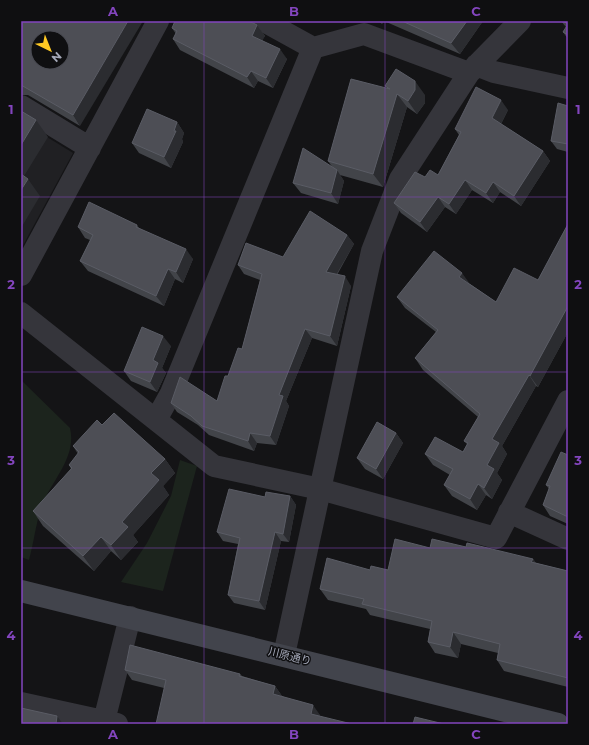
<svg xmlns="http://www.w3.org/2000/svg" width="589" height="745" font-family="Montserrat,'Noto Sans JP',sans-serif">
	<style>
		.built { fill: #202023 }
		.green { fill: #1c241d }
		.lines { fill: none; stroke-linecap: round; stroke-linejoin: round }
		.street { stroke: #35353b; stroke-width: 22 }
		.secondary { stroke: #42444c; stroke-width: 22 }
		.wall { fill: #424449 }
		.shaded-wall { fill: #2b2c30 }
		.building { fill: #4d4e55; stroke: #5a5c65; fill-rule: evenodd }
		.grid { fill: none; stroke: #8345be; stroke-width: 1; stroke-opacity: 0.55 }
		.labels { text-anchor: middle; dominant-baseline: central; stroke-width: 3; stroke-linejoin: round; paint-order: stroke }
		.street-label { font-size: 11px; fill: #a4a8b8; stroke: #0f0f11 }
		.neatline { fill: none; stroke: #8345be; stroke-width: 1.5 }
		.grid-label { font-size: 13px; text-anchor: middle; font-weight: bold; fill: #8345be }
	</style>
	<rect width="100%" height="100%" fill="#141416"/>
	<!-- built -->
	<path class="built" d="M21,121l52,32 -52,96z"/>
	<!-- green -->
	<path class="green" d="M21,380l49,48c7,29 -18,52 -28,77 -6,17 -8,37 -13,55l-8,-3z
		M180,460l17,6 -34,125 -42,-9 26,-39 24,-47z"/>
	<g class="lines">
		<!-- street -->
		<path class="street" d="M264,21l49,27 51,-14 105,39
			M476,65l18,7 74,16
			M21,106l69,42
			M21,275l137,-254
			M21,313l193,153 106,23 176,49 72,-137
			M156,420l15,-27 142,-345
			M509,512l59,27
			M284,655l88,-404 28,-72 69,-106 51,-52
			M21,703l96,21
			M104,721l26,-104"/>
		<!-- secondary -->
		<path class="secondary" d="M21,591l537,133"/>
	</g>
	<!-- wall -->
	<path class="wall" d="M21,21l59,105 -52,-31h-7z
		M379,21h104l-23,33 -76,-33 -2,3z
		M561,21h7v18l-5,-7 3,-5z
		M257,25l8,11 -3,4 25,19 -14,29 -15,-7 -4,7 -74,-38 -7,-11 3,-5 -4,-6z
		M385,86l40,9v8l-8,11 -10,-7 -24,80 -43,-12 4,6 -6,23 -37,-11 -8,-10 40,-15 -5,-7 59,-73z
		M568,106v46l-11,-3 -6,-8z
		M508,110l-7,14 42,27 7,10 -29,45 -21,-14 -7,11 -21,-13 -16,24 -11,-7 -18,25 -26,-19 -7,-10 31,-26 13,-2 21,-40 -4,-6z
		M177,122l7,11 -2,6 1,3 -12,26 -32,-15 -7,-10z
		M568,224v108l-30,55 -2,-1 -34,60 5,8 -10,19 5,7 -10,19 -6,-4 -9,15 -25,-14 -8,-11 6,-10 -17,-10 -8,-11 38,-2 4,-8 -3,-3 14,-24 -55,-47 -8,-12 21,-26 -31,-24 -8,-11 73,-13 26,18 42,-22z
		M137,225l2,3 54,31 -10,24 -8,-4 -11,27 -76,-35 -8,-10 10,-21 -5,-2 -7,-11z
		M347,235l7,9 -17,31 14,11 -14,60 -25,-8 -26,63 3,5 -13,39 -19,-2 -3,8 -45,-16 -11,-10 -21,-13 -6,-9 46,-2 25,-52 18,-69 -16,-6 -6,-9 45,-8z
		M171,346l-9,22 4,5 -9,19 -26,-11 -7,-10z
		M102,425l63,34 10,14 -12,13 6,9 -36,40 5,7 -17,18 -10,-9 -17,20 -51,-45 -10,-15 38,-42 -2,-4 9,-11 -5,-8z
		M396,433l7,10 -20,36 -18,-10 -8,-11z
		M568,455v69l-18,-8 -7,-11 6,-16 -3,-4z
		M290,496l6,9 -7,37 -8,-1 -16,69 -31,-7 -6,-8 10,-51 -15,-3 -6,-9 48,-35z
		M466,547l67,12 3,4 32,8v116l-64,-16 -7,-11 1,-7 -37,-9 -3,14 -23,-5 -7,-11 2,-13 -60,-14 -4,-6 -38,-9 -8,-11 50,-19h18l42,-22z
		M125,670l115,4 2,2 33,10 7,10 38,19v1l-156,-28 -32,-8z"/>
	<!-- shaded-wall -->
	<path class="shaded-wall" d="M128,21h15l-63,105 -7,-11z
		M380,21h4l-2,3z
		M467,21h16l-23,33 -9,-11z
		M257,25l8,11 -6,10 -7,-10z
		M280,49l7,10 -14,29 -7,-10z
		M251,71l7,10 -4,7 -7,-11z
		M415,81l10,14v8l-8,11 -9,-13z
		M397,94l10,13 -24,80 -10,-13z
		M501,100l7,10 -9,18 -7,-10z
		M36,120l12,17 -27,44v-36z
		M177,122l7,11 -2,6 1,3 -12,26 -7,-11z
		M543,151l7,10 -29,45 -7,-10z
		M337,170l7,11 -6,23 -7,-11z
		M28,179l12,17 -19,32v-38z
		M465,180l7,10 -16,24 -7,-10z
		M493,182l7,10 -7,11 -7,-10z
		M438,197l7,10 -18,25 -7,-10z
		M347,235l7,9 -22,38 -6,-10z
		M186,249l7,10 -10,24 -7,-11z
		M168,269l7,10 -11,27 -8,-10z
		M462,273l8,11 -11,-7z
		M345,276l6,10 -14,60 -7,-10z
		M568,306v26l-30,55 -8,-11z
		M305,329l7,9 -26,63 3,5 -13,39 -6,-9 9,-41z
		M163,336l8,10 -9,22 4,5 -9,19 -7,-10 3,-22z
		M529,375l7,11 -34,60 5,8 -10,19 5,7 -10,19 -8,-11 3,-23 5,-26z
		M250,433l7,10 -3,8 -6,-10z
		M396,433l7,10 -20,36 -7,-10z
		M165,459l10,14 -12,13 6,9 -36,40 5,7 -17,18 -10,-15 11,-23 29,-49z
		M478,484l8,11 -9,15 -7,-11z
		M290,496l6,9 -7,37 -6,-8z
		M275,532l6,9 -16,69 -6,-9z
		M101,537l10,14 -17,20 -11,-15z
		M533,559l8,11 -10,-8z
		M453,632l8,12 -3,14 -8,-11z
		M275,686l7,10 -2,8 -7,-10z
		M313,705l7,10 -2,9 -7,-10z
		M57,716l6,8h-7z"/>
	<!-- building -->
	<path class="building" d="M21,21h107l-55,94 -52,-30zM38,38h24v24h-24z
		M175,21h74l8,4 -5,11 28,13 -14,29 -15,-7 -4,6 -74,-38 4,-8 -5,-3z
		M402,21h65l-16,22z
		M563,21h5v14l-5,-3 5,-8z
		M396,69l19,12v9l-7,11 -11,-7 -24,80 -45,-13 23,-82 39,10 -5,-3z
		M476,87l25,13 -9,18 51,33 -29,45 -21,-14 -7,11 -21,-13 -16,24 -11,-7 -18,25 -26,-19 21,-31 10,5 5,-7 8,5 23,-43 -6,-3z
		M558,103l10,3v38l-17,-3z
		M147,109l30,13 -3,9h2l-12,26 -32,-14z
		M21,111l15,9 -15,25z
		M303,148l34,22 -6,23 -38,-10z
		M21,174l7,5 -7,11z
		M89,202l48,23 -1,2 50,22 -10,23 -8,-3 -12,27 -76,-35 13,-26 -15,-8z
		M310,211l37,24 -21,37 19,4 -15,60 -25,-7 -26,66 4,1 -13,40 -20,-3 -2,8 -46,-15 -11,-10 -20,-13 9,-26 37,24 8,-25h3l10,-28 4,1 20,-75 -24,-9 8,-22 37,14z
		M568,224v82l-38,70 -1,-1 -37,64 7,4 -12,22 7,4 -10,19 -6,-4 -8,15 -26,-14 9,-16 -28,-15 10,-17 28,15 5,-9 -4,-2 16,-27 -65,-56 23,-28 -41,-33 37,-46 28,22 -3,4 37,25 18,-34 24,12z
		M142,327l21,9 -10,24 5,3 -8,19 -26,-11z
		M114,413l51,46 -14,14 8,7 -37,42 6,5 -17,18 -10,-8 -18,19 -50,-45 39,-43 -3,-3 10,-13 -6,-6 24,-26 5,5z
		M377,422l19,11 -20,36 -19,-11z
		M561,452l7,3v62l-25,-12 7,-19 -4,-1z
		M229,489l36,8 1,-5 24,4 -7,38 -8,-2 -16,69 -31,-6 12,-57 -23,-6z
		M395,539l35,9 2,-9 34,8 1,-4 66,16 -2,3 37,9v107l-71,-18 3,-16 -47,-12 -3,15 -22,-5 4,-21 -70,-17 2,-5 -44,-10 7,-31 43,12 1,-4 17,4z
		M130,645l110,29 -1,2 36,10 -2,8 40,11 -2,9 41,10h-196l10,-44 -41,-10z
		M21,708l36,8 -1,8h-35z
		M415,717l29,7h-31z"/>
	<!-- grid -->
	<path class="grid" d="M204,21v703M385,21v703M21,197h547M21,372h547M21,548h547"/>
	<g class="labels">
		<!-- street labels -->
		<g class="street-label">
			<text transform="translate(290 656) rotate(14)">川原通り</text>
		</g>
	</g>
	<!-- border -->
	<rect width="589" height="745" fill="none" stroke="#0f0f11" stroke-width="44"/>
	<!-- north arrow -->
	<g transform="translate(50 50) rotate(137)"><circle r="19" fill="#0f0f11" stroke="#4b4c54"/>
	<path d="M0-3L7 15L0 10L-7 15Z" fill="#ffc923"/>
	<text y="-6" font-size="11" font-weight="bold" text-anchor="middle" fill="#a4a8b8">N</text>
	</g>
	<rect x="22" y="22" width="545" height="701" class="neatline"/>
	<g class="grid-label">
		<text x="113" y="16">A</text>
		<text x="294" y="16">B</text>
		<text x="476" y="16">C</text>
		<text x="11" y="114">1</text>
		<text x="578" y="114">1</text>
		<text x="11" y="289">2</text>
		<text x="578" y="289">2</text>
		<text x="11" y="465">3</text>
		<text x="578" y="465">3</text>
		<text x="11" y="640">4</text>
		<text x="578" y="640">4</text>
		<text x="113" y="739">A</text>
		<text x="294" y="739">B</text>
		<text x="476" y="739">C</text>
	</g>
</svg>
